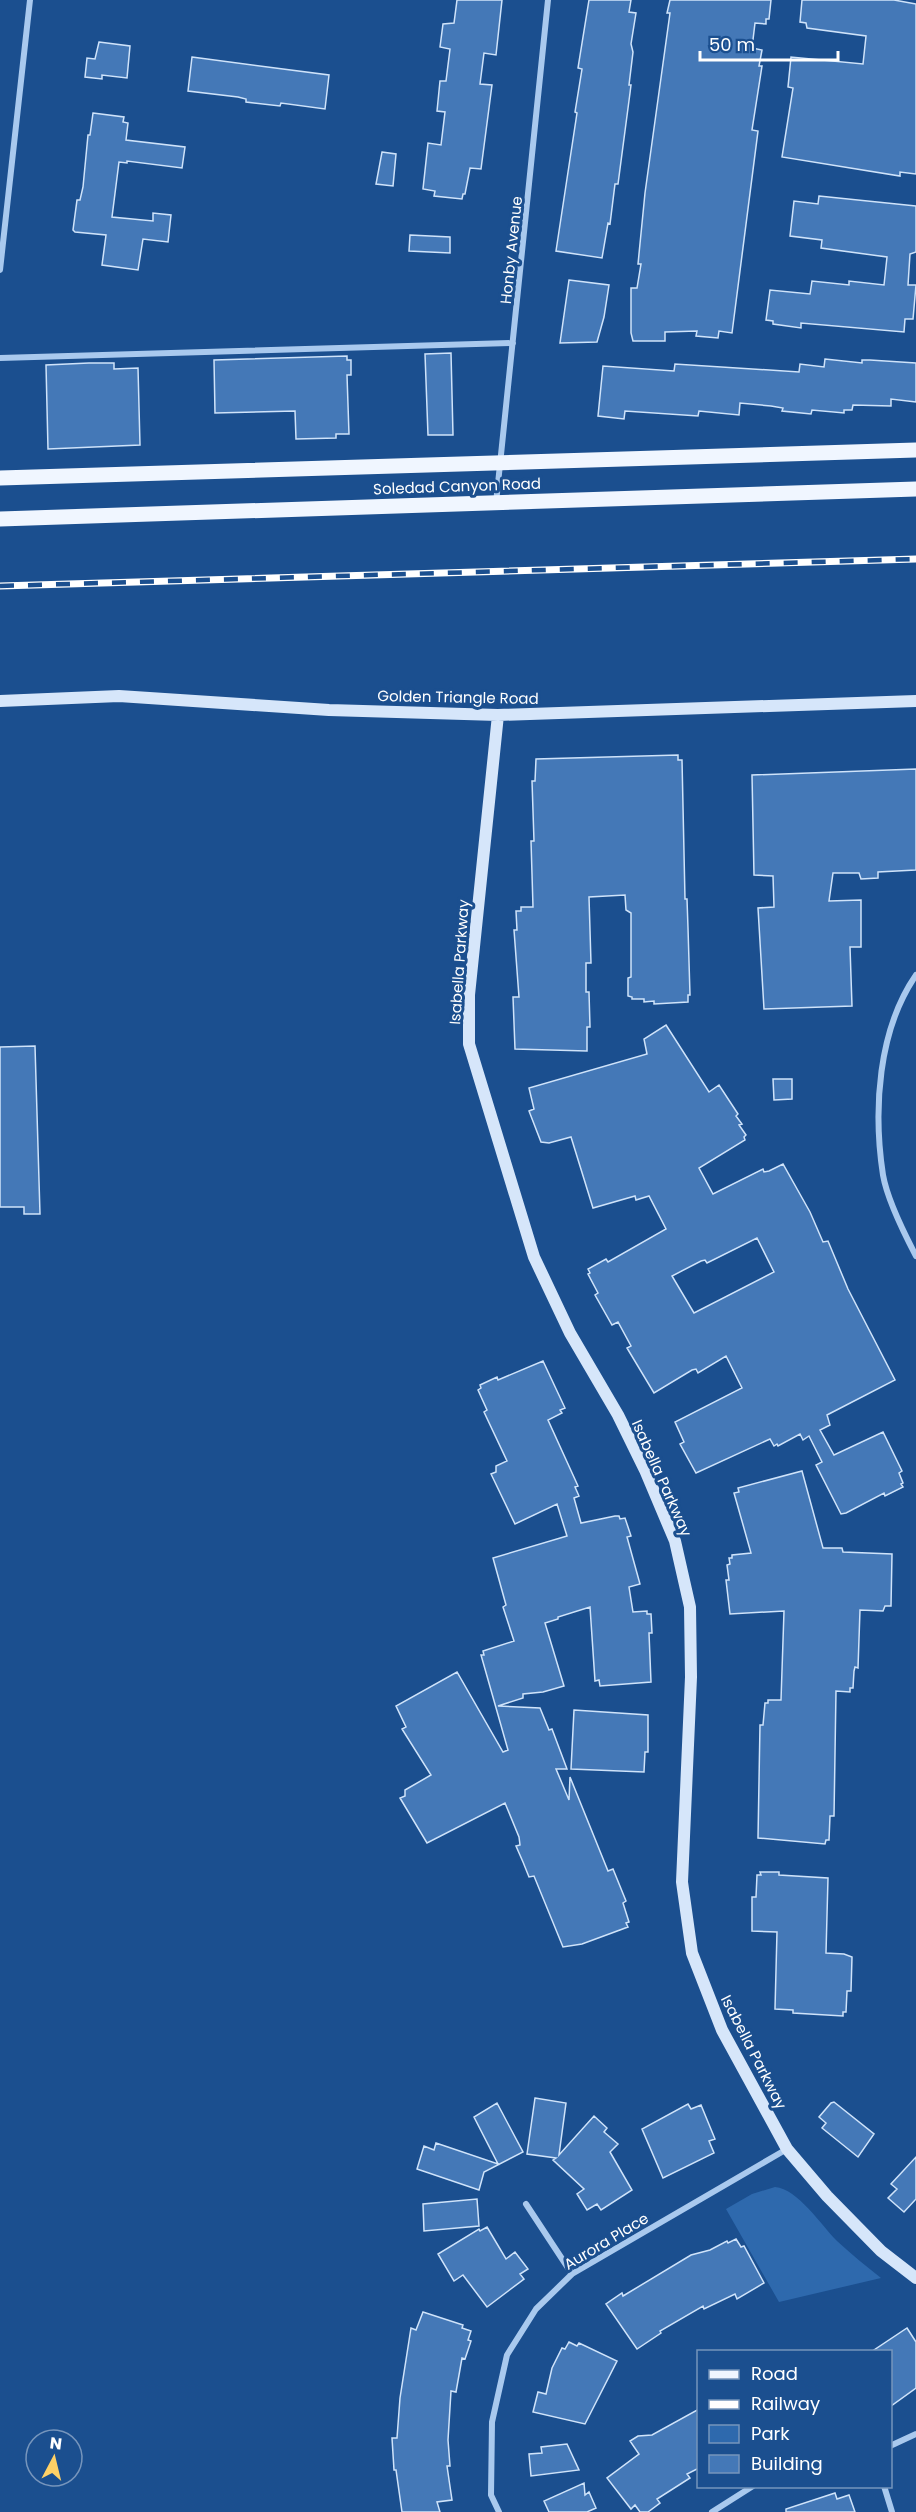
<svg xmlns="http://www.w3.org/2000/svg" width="916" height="2512" font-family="Poppins,sans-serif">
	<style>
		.green { fill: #2e69ad }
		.building { fill: #4478b7; stroke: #cfe3fa; stroke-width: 1.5; fill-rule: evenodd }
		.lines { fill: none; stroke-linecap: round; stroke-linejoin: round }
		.street { stroke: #a9c9ee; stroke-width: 6 }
		.secondary { stroke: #d6e6fa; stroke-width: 12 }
		.primary { stroke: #f0f6ff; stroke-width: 15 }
		.rail-casing { stroke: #fff; stroke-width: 7 }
		.rail { stroke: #1b4f8f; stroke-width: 4.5; stroke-dasharray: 14; stroke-linecap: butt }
		.labels { text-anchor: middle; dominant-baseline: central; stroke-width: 6; stroke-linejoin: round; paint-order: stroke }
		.street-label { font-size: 15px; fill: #fff; stroke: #1b4f8f }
	</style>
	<rect width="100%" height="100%" fill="#1b4f8f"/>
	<!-- green -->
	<path class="green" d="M775,2187c23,2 46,38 62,54 14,13 29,25 44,37l-102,24 -53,-93 26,-15z"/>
	<!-- building -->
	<path class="building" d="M457,0h45l-6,55 -12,-2 -4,31 12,1 -11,84 -11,-1 -5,26h-2l-1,5 -28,-3 1,-5 -12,-2 5,-46 13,2 4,-33 -8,-1 3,-30h6l4,-32 -10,-2 3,-23 11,-1z
		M589,0h42l-2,12 7,1 -5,31 2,8 -4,33h2l-1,8 -12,91h-3l-5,40 -2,-1 -6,35 -46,-7 21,-138 -2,-1 7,-43 -4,-1z
		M670,0h101l-2,19h-3v5l-11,-1 -3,25 10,2 -3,16h3l-10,64 6,1 -26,202 -13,-2 -1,7 -22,-2 1,-5 -32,1v9h-32l-2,-8v-45h6l4,-24h-3l7,-71 25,-180h-3z
		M802,0h92l22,4v170l-16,-2v4l-118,-19 11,-69 -5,-1 3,-30 72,7 3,-28 -59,-8 -1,-5 -6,-1z
		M99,42l31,4 -3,32 -25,-3v4l-17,-2 2,-19 8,1z
		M192,57l137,18 -4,34 -44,-6 -1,3 -34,-4v-3l-8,-2 -50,-6z
		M93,113l31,4 -1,5 5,1 -2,17 59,7 -3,21 -55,-7v2l-8,-1 -7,55 41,4v-8l18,2 -3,27 -25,-3 -5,31 -36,-5 4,-30 -31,-3 -2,-2 4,-30h3l3,-13 5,-52h2z
		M382,152l14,2 -3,32 -17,-2z
		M819,196l97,10v46l-6,2 -2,31h8l-3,34h-8l-1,13 -103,-9v5l-28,-4v-3l-7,-1 4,-30 40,4 2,-13 37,4v-4l35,4 3,-28 -66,-9 1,-8 -32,-4 4,-35 24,3z
		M410,235l40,2v16l-41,-2z
		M569,280l40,5 -5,32 -7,25 -37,1z
		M451,353l2,82h-25l-3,-81z
		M347,356v4h4v15h-4l2,59h-13v4l-40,1 -1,-28 -80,2 -1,-53z
		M825,359l37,4v-3h8l46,3v39l-25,-3v7l-38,-1 -1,5h-8v3l-32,-3 -1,4 -29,-3 1,-3 -12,-2 -31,-3 -1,12 -40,-4 -1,5 -73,-5 -1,8 -26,-3 5,-50 71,5 1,-7 124,8 1,-8 24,3z
		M89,363h25v6l24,-1 2,77 -92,4 -2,-84z
		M678,755v5h4l3,139h2l1,29 2,67h-2v7l-34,2v-3l-10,1v-3h-12v-2l-4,-1v-18l3,-1v-64l-5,-3 -1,-15 -36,2 2,66h-5v29h3l1,35h-3v24l-72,-2 -2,-52h6l-5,-67h3l-1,-19h5v-4h12l-2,-66h3l-2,-60h3l1,-22z
		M916,769v101l-38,2v6l-17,1 -2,-6h-26l-4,28 32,-1v47h-11l2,59 -88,3 -6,-101 16,-1 -1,-31 -19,-1 -2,-100z
		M666,1025l43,67 10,-7 19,29 -2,2 6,8 -3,1 7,10 -2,2 1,3 -46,28 14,26 50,-25 1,3 5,-1 14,-7 27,48 13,30 5,-1 20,48 47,91 -68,35 3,10 -10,5 14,25 49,-23 19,39 -3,2 4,10 -2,1 2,3 -18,9 -1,-3 -38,20 -5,1 -25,-49 6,-3 -13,-26 -6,4 -3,-6 -22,12 -1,-2 -3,2 -4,-7 -74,34 -16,-29 4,-2 -9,-20 67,-34 -16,-32 -28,17 -2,-4 -4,1 -38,23 -27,-45 4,-2 -13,-24 -6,3 -17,-30 3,-2 -10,-19 2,-1 -2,-4 18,-10 2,3 58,-33 -17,-33 -13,4 -1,-4 -42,12 -22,-71 -22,6 -8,-1 -12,-31 5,-2 -5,-21 118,-34 -3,-15zM757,1238l17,34 -80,41 -22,-37 29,-15 4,-1 2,3z
		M35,1046l5,168h-16v-7h-24v-160z
		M773,1079h19v20l-18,1z
		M543,1361l22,47 -5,2 2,3 -14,7 30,66 -3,1 4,9 -5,2 7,25 34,-7h4l1,3 5,-1 6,18 -4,1 13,47 -11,3 4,25 14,-1v3h4l1,19h-3l2,49 -51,4 -1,-6 -4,1 -5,-74 -32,10v2l-13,4 19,63 -21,6 -20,2v4l-25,8 42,2 9,22 3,-1 15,40h-11l13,31 1,-23 38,94 5,-2 13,32 -3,2 6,19 -3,1 2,4 -46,17 -19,3 -29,-71 -5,1 -6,-15 -7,-16 4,-1 -1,-8 -14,-34 -78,40 -27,-45 5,-2v-6l26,-15 -29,-46 4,-2 -10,-21 61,-34 46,80 5,-2 -27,-95h3l-1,-4 31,-10 -11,-34 3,-2 -13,-47 74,-22 -10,-32 -42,20 -24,-50 5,-2v-6l11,-5 -23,-49 3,-2 -9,-20 3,-2 -1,-3 17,-8 1,3z
		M802,1471l21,77h19l1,4 49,2 -1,52h-6l-2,5 -23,-1 -2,58 -3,-1 -1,4 -1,17h-3v4l-14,-1 -2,125h-4l-1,24h-3l-1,4 -67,-6 2,-113h3l2,-22h3v-3h13l3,-89 -54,3 -4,-34h3l-2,-15 3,-1 -1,-6h3v-3l19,-2 -17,-60 5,-1 -1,-4z
		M574,1710l74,5v37h-3l-1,20 -73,-3z
		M760,1872h19v3l49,3 -2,75 18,1 8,3 -1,34h-4l-1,21h-3v4l-50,-3v-3l-18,-1 2,-77 -25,-1v-34h4l1,-22h4z
		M535,2098l31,5 -7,52 35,-39 13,12 -3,4 14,12 -8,8 22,38 -31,20 -4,-6 -10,6 -10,-16 7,-5 -31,-29 3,-2 -29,-4z
		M834,2102l40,32 -16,23 -36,-29 4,-5 -7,-6 12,-14z
		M497,2103l26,49 -39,20 -5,18 -62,-21 7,-23 10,4 2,-7 62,21 -24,-47z
		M688,2104l3,5 10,-4 14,34 -6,2 5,12 -51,25 -21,-49z
		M916,2157v42l-12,13 -16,-14 9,-9 -6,-5z
		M477,2199l2,27 -55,5 -1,-27z
		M487,2227l19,32 9,-7 13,17 -8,5 4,5 -37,28 -24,-32 -9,6 -16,-27 41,-25 1,2z
		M736,2239l5,8 3,-1 20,37 -27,16 -2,-5 -31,15 -1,-3 -43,25 1,2 -24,16 -31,-45 16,-11 1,3 68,-41 19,-5 17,-9 1,2z
		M423,2312l40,13 -1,3 9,3 -3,9 3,1 -6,18 -3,-1 -6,34 -5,-1 -3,49 2,26h-3l5,34 -15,2 3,10h-38l-6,-42h-2l-2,-32h5l3,-40 11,-70 5,2z
		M907,2328l9,14v46l-25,18v-54h-20z
		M569,2342l8,4 2,-3 38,18 -32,63 -52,-12 5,-20 8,2 6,-26 10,-20 3,1z
		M699,2409v59l-12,6 3,4 -33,21 3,4 -12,9h-8l-5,-7 -4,4 -24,-31 32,-24 -9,-13 8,-5 14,-1z
		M567,2444l12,26 -48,6 -2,-22 13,-1 -1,-6z
		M584,2483l1,12 4,-3 7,16 -9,4h-38l-5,-11z
		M835,2493l2,6 12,-4 6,17h-69v-3z"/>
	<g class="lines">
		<!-- street -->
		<path class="street" d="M0,270l30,-270
			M0,358l513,-15
			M496,503l52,-503
			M916,975c-38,55 -43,135 -33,200 4,23 22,60 33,81
			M526,2204l46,70
			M890,2446l26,-12
			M884,2486l8,26
			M499,2512l-8,-17 1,-73 15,-67 29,-46 36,-35 215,-125
			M712,2512l41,-26"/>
		<!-- secondary -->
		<path class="secondary" d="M0,701l119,-5 210,14 169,5 418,-14
			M498,715l-29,280v49l65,213 36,76 48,82 27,55 30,71 15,66 1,70 -9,205 10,71 30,77 65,119 40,47 54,55 35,27"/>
		<!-- primary -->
		<path class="primary" d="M0,478l916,-28
			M0,519l916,-30"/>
		<!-- rail casing -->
		<g class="rail-casing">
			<path id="rail" d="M0,586l916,-27"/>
		</g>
		<!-- rail -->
		<use href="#rail" class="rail"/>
	</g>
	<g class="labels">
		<!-- street labels -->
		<g class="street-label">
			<text transform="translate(511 250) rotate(-84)">Honby Avenue</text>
			<text transform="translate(457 486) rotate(-2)">Soledad Canyon Road</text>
			<text transform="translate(458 697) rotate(1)">Golden Triangle Road</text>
			<text transform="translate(459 962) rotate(-86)">Isabella Parkway</text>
			<text transform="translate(662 1478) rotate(66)">Isabella Parkway</text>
			<text transform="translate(754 2052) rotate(63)">Isabella Parkway</text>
			<text transform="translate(606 2241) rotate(-31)">Aurora Place</text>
		</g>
	</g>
	<!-- legend -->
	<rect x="697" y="2350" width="195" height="138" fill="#1b4f8f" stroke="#7695bc" stroke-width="1.5"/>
	<rect x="709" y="2370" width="30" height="9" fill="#f0f6ff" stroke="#7695bc" stroke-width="1.5"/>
	<text x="751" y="2380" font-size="18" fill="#ffffff">Road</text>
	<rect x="709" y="2400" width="30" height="9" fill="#ffffff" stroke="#7695bc" stroke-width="1.5"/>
	<text x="751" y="2410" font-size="18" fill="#ffffff">Railway</text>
	<rect x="709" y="2425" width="30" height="18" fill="#2e69ad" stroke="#7695bc" stroke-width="1.5"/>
	<text x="751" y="2440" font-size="18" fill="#ffffff">Park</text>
	<rect x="709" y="2455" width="30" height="18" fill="#4478b7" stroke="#7695bc" stroke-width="1.5"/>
	<text x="751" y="2470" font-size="18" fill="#ffffff">Building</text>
	<!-- north arrow -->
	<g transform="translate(54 2458) rotate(7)"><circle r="28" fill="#1b4f8f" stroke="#7695bc" stroke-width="1.5"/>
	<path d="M0-4.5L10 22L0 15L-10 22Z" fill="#ffd166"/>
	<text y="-9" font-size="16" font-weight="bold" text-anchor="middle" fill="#ffffff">N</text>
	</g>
	<!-- scale -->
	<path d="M700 51v9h138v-9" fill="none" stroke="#ffffff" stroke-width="3"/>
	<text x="709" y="51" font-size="18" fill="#ffffff" stroke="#1b4f8f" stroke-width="4.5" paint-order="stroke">50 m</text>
</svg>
